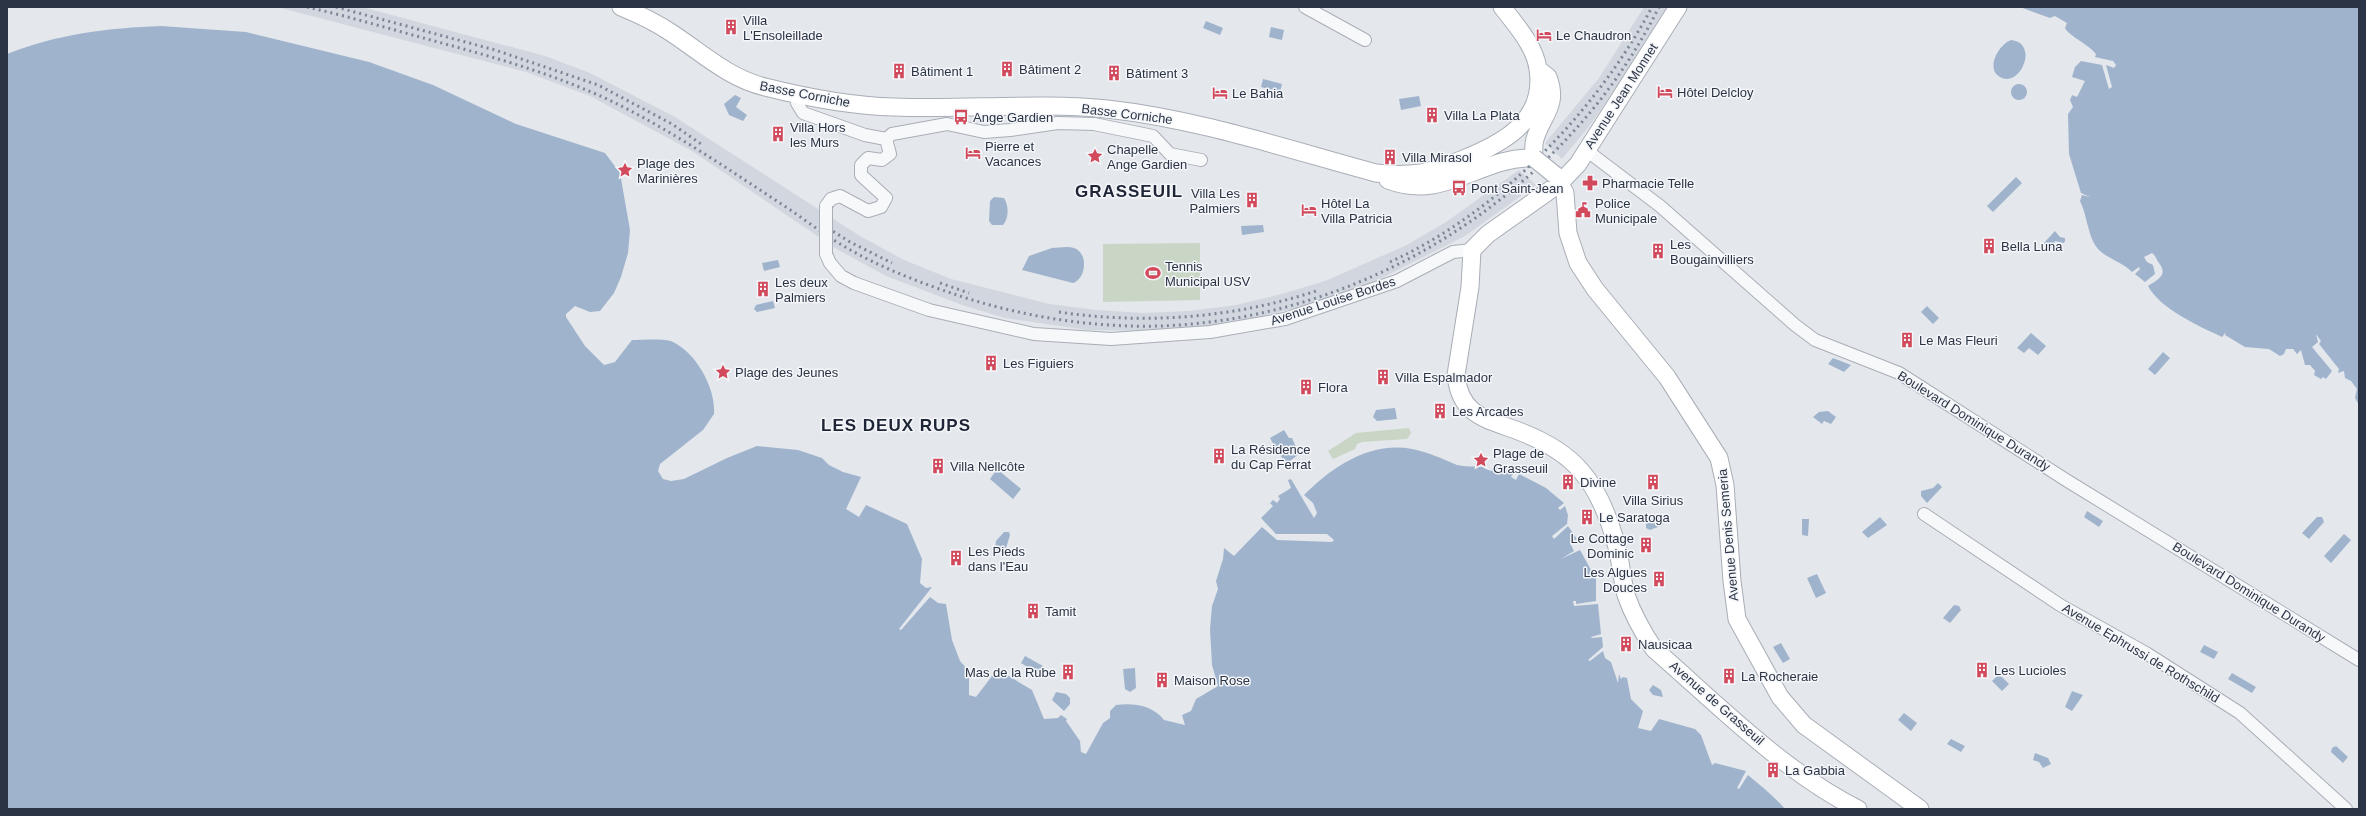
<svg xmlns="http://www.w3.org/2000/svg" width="2366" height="816" font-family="Arial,sans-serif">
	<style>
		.built { fill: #d2d6de }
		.green { fill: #c9d6c5 }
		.water { fill: #9fb4cc }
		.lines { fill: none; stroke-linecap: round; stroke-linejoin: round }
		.street-casing { stroke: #a9aeb7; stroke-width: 14 }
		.secondary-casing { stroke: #a9aeb7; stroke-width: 19 }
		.street { stroke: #f7f8fa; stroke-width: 12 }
		.secondary { stroke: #fff; stroke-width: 17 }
		.rail { stroke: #7d8696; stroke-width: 3; stroke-dasharray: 2 4; stroke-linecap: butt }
		.street-bridge-casing { stroke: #a9aeb7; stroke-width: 14; stroke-linecap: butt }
		.secondary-bridge-casing { stroke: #a9aeb7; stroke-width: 19; stroke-linecap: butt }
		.street-bridge { stroke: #f7f8fa; stroke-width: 12 }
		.secondary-bridge { stroke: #fff; stroke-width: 17 }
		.labels { text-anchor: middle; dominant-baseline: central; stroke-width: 3; stroke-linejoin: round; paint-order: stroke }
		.poi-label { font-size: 13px; fill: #2b3445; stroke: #f4f6f9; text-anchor: start }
		.street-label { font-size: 13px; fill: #2b3445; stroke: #f4f6f9 }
		.district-label { font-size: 17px; font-weight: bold; letter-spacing: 1px; fill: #1d2536; stroke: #f4f6f9 }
	</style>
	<rect width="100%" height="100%" fill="#e4e7ec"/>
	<!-- built -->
	<path class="built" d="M277,7h85l183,49 45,17 85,44 185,119 44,24 47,19 98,25 47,6 47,3 47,-2 46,-6 46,-11 43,-13 82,-36 39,-23 73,-52 17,15 -71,51 -105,53 -46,15 -98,23 -48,4 -80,-1 -42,-6 -41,-6 -40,-12 -79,-30 -51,-28 -143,-97 -102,-55 -64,-24z
		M1644,7h23l-49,78 -28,40 -28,34 -17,-16 54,-65z"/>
	<!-- green -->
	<path class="green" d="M1200,243v57l-97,2v-58z
		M1409,428l2,5 -4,6 -45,3 -5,2 -2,5 -22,10 -5,-8 28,-18z"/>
	<!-- water -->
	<path class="water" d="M2020,7h339v398l-4,-7 2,-9 -6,-8 -6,-3 -1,-7 -6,2 1,-4 -20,-25 2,-3 -5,-7 2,8 -6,5 20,24 -6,8 -3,-2 -2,2 -7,-4 1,-4 -5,-6h-5l-4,-15 -4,4 -4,-5h-7l-2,5 -4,2 -11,-7 -24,-2 -20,-12 1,-3 -4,5c-23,-11 -62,-28 -74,-51 11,-7 20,-11 11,-23 -3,-4 -3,-7 -7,-10l-8,4 3,5 6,3 2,9 -10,8 -10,-8 5,-5 -1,-2 -7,5c-10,-11 -29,-14 -37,-27 -8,-14 -8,-30 -15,-44l2,-6 8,2 -9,-4 -12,-39 -1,-40 5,-7 -3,-7 2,-5 5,2 8,-16 -13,-4 3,-10 6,-6 21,4 7,24 3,-2 -6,-22 8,3 2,-3 -3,-4 -18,-4 1,-3c-9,-11 -26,-17 -31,-26l2,-5 -12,-7 -5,2z
		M1206,21l17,7 -3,7 -17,-7z
		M161,26l85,6 123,30 64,23 83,39 89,29 15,20 10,57 -2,23 -7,24 -7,16 -14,18 -10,1 -15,-6 -9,8v3l19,29 19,19 11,-3 17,-22c10,0 33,-2 41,2 23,11 43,46 41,72l-11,16 -43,34 -2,7 5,8 8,2 13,-2 43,-21 30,-12 41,4 24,8 7,7 14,7 18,5 -15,32 13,8 7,-12 41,19 15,35 -2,24 6,5 6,-1 -33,42 2,1 29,-33 8,6 8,1 6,36 8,21 9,10v24l7,2 16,-21 6,-3 9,2 25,15 12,29 14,-1 3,-3 6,4 -1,2 14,20 1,11 5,2 17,-31 7,-5v-7l6,-6c18,-2 36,0 48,15l21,5 -3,-10 9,-4 5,-12 22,-13 -6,-21 -2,-36 2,-23 6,-17 -2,-8 7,-22 1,-11 10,8 28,-29 15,13 55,2 2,-2 -7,-6h-51l-15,-16 12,-12 -3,-3 3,-3 4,3 3,-4 -2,-3 13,-8 -3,-8 3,-1 23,39 3,-5 -4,-10 -9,-8c28,-28 66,-54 108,-46 16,3 31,10 45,16 8,2 17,1 25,2 4,1 4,3 10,4l2,-6 20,7 -3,5 5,3 3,-6 27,14 18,15 -6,5 2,2 5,-4 3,9 -1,9 -15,12 2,3 14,-13 9,13 -7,4 4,8 -13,8 19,-9 16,29v22l-20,3v-3h-3l1,5 24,-2 3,30 -10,3 1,1 10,-1 1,10 -15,13 2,1 13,-10 2,7 6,4 7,21 1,-9 2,5 2,-2 4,1 4,21 12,12 -5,17 13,3 8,-12 36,10 6,6 11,30 3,-2 31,8 -9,17 2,1 9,-14c13,11 26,21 37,34h-1778v-755c50,-20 101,-26 154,-28z
		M1271,27l13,3 -2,10 -13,-3z
		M2011,40c29,3 9,49 -11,37 -15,-8 -1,-33 11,-37z
		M1263,79l19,5 -2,8 -19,-5z
		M2011 92a8 8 0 1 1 16 0a8 8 0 1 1-16 0Z
		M735,95l6,3 -5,9 11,8 -4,6 -14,-6 -5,-11z
		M1419,96l2,10 -20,4 -2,-11z
		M2016,177l6,6 -29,29 -6,-6z
		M994,197l10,1c5,8 5,20 -1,27h-11l-3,-4 1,-20z
		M1263,225l1,7 -22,3 -1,-9z
		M2055,231l5,6 5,1v3l-1,2 -9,-2 -3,8 -3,1 -6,-6z
		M1052,248c6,0 15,-2 22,0 15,5 12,31 -1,35l-51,-13 7,-14z
		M778,260l2,7 -16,4 -2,-8z
		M773,301l2,7 -18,4 -3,-3 2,-4z
		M1927,306l12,12 -6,6 -12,-12z
		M2031,333l15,13 -8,9 -9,-7 -5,5 -7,-5z
		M2163,352l7,6 -15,17 -7,-6z
		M1833,358l18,7 -7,7 -16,-8z
		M1395,408l2,11 -20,2 -4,-4 3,-7z
		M1828,411l8,6 -5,7 -7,-3 -2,3 -9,-7 6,-5z
		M1284,430l5,8h3l7,16 -13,10 -7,-11 -5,-2 1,-4 -5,-9z
		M997,469l24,20 -8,10 -23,-20z
		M1938,483l4,4 -15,16 -6,-7v-5l12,-3z
		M2087,511l16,10 -4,6 -15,-10z
		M1660,516l4,4 -1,5 -13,5 -4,-2v-7z
		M1880,517l7,8 -19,13 -6,-6z
		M2317,517h5l2,5 -15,17 -7,-6z
		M1802,519h7l-1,17 -6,-1z
		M1004,532h5l1,3 -4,13 -4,3 -7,-1 1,-9z
		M2344,534l7,6 -20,23 -7,-7z
		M1817,574l9,19 -10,5 -9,-20z
		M1954,605l5,1 2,4 -11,13 -7,-5z
		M1781,643l9,16 -7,4 -10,-16z
		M2204,645l14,7 -4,7 -14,-7z
		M1025,656l18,10 -3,9 -19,-12z
		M1135,668l1,20 -6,4 -5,-3 -2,-20z
		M2232,673l24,14 -4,6 -24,-14z
		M1999,674l10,10 -7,7 -10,-10z
		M1653,685l8,5 2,7 -10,-2 -4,-5z
		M2072,691l11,4 -11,16 -7,-4z
		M1056,692l10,2 4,4v6l-6,7 -12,-11z
		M1904,713l13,10 -6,8 -13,-11z
		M1951,739l14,7 -4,6 -14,-8z
		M2336,746l12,11 -5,6 -12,-11 1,-4z
		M2035,753l13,5 3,6 -8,4 -4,-6 -6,-2z"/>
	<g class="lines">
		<!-- street casing -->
		<g class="street-casing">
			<path id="street" d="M1305,7l60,33
				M795,93l2,10 6,10 62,22 21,4
				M886,139l6,-5 55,-10 37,8 26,-2 48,-7 36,1 59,12 17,18 31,6
				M1586,150l74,56 135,119 20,15 84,33 167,107 293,180
				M826,206l5,-7 9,-3 28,15 13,-4 5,-9 -25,-23v-10l7,-7 14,2 8,-6 -4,-15
				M826,254l4,9 11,13 13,7 75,27 105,24 77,5 99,-7 75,-13 112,-38 56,-29 19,-2
				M1924,514l136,91 86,48 94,60 106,96"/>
		</g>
		<!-- secondary casing -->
		<g class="secondary-casing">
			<path id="secondary" d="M621,7c17,7 34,15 49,25 31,20 58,46 95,55 40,10 88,19 129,20 71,3 142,-5 213,2 91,10 180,40 269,64 15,2 30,2 45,0 14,-3 27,-8 40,-13 41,-16 85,-39 77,-91 -3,-23 -22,-44 -36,-62
				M1678,7l-100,157 -18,19 -72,51 -16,16 -2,37 -14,88c4,42 32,44 65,57 23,9 44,20 60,39 18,20 29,50 36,76 4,16 5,33 9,48 7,20 16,36 28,54 62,54 131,124 204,160
				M1555,175l10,18 3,40 10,30 17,26 72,88 52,81 6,27 7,96 5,38 43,78 24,28 116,84
				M1388,180c57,22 92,-24 146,-22 0,-6 -1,-13 1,-19 7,-24 24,-33 13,-62l-9,-7"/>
		</g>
		<!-- street -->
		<use href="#street" class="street"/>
		<!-- secondary -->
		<use href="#secondary" class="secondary"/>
		<!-- rail -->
		<path class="rail" d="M307,7c40,9 80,21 120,32 70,19 140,38 204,72 55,29 106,64 158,98 19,13 38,28 58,39 33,19 71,34 107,46 64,22 138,34 206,32 207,-7 407,-134 499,-319
			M336,7l159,43 103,35 74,39 32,22
			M823,225l27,17 42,21
			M1390,262c108,-49 207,-151 262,-255
			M940,283l29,10
			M1059,312c86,13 177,6 260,-22"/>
		<!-- street-bridge casing -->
		<g class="street-bridge-casing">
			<path id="street-bridge" d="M826,206v48"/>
		</g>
		<!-- secondary-bridge casing -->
		<g class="secondary-bridge-casing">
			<path id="secondary-bridge" d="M1534,158l21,17"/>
		</g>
		<!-- street-bridge -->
		<use href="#street-bridge" class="street-bridge"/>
		<!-- secondary-bridge -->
		<use href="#secondary-bridge" class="secondary-bridge"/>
	</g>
	<!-- icons -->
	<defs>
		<g id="building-bare" transform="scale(1.2)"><path d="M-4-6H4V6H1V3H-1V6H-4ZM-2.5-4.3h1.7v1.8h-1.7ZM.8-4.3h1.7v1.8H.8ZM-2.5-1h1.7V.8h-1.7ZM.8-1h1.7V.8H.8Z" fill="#d1495b" stroke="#f4f6f9" stroke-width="2.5" paint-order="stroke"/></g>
		<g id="hotel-bare" transform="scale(1.2)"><path d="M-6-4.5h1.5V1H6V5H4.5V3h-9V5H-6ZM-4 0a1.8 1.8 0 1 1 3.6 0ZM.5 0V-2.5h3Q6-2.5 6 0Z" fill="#d1495b" stroke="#f4f6f9" stroke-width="2.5" paint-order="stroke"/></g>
		<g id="bus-bare" transform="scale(1.2)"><path d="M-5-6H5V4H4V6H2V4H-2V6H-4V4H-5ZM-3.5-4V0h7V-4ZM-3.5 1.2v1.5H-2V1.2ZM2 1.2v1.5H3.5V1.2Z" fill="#d1495b" stroke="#f4f6f9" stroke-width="2.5" paint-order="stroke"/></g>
		<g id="sight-bare" transform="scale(1.2)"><path d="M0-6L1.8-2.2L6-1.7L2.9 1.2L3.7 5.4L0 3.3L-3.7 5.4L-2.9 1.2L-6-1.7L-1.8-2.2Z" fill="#d1495b" stroke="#f4f6f9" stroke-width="2.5" paint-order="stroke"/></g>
		<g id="pharmacy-bare" transform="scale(1.2)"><path d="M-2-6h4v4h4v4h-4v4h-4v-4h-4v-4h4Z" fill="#d1495b" stroke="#f4f6f9" stroke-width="2.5" paint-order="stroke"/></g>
		<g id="civic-bare" transform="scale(1.2)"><path d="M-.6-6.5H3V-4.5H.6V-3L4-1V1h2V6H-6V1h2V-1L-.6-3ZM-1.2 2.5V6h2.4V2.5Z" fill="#d1495b" stroke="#f4f6f9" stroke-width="2.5" paint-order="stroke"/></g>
		<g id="stadium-bare" transform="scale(1.2)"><path d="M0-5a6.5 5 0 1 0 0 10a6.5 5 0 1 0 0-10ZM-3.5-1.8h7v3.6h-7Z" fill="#d1495b" stroke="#f4f6f9" stroke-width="2.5" paint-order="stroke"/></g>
	</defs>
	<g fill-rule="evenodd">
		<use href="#building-bare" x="731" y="27"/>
		<use href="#hotel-bare" x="1544" y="35"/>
		<use href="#building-bare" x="1007" y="69"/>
		<use href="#building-bare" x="899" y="71"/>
		<use href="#building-bare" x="1114" y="73"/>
		<use href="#hotel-bare" x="1665" y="92"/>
		<use href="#hotel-bare" x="1220" y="93"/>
		<use href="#building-bare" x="1432" y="115"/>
		<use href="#bus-bare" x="961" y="117"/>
		<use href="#building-bare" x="778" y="134"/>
		<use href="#hotel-bare" x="973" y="153"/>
		<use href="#sight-bare" x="1095" y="156"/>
		<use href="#building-bare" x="1390" y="157"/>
		<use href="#sight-bare" x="625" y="170"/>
		<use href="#pharmacy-bare" x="1590" y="183"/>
		<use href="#bus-bare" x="1459" y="188"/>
		<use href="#building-bare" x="1252" y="200"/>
		<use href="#hotel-bare" x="1309" y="210"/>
		<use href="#civic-bare" x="1583" y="210"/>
		<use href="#building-bare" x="1989" y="246"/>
		<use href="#building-bare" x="1658" y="251"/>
		<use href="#stadium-bare" x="1153" y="273"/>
		<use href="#building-bare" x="763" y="289"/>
		<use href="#building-bare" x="1907" y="340"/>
		<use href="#building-bare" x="991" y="363"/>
		<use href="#sight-bare" x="723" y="372"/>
		<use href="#building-bare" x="1383" y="377"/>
		<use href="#building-bare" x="1306" y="387"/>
		<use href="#building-bare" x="1440" y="411"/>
		<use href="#building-bare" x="1219" y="456"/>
		<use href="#sight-bare" x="1481" y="460"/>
		<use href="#building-bare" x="938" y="466"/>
		<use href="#building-bare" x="1568" y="482"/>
		<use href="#building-bare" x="1653" y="482"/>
		<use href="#building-bare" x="1587" y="517"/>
		<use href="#building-bare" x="1646" y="545"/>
		<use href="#building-bare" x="956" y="558"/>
		<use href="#building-bare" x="1659" y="579"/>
		<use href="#building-bare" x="1033" y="611"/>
		<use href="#building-bare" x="1626" y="644"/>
		<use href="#building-bare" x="1982" y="670"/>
		<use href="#building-bare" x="1068" y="672"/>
		<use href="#building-bare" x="1729" y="676"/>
		<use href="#building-bare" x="1162" y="680"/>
		<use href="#building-bare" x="1773" y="770"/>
	</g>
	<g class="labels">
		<!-- poi labels -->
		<g class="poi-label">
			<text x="743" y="20">Villa<tspan x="743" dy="15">L'Ensoleillade</tspan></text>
			<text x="1556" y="35">Le Chaudron</text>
			<text x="1019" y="69">Bâtiment 2</text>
			<text x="911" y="71">Bâtiment 1</text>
			<text x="1126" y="73">Bâtiment 3</text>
			<text x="1677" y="92">Hôtel Delcloy</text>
			<text x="1232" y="93">Le Bahia</text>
			<text x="1444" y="115">Villa La Plata</text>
			<text x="973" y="117">Ange Gardien</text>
			<text x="790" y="127">Villa Hors<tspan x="790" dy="15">les Murs</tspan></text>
			<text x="985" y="146">Pierre et<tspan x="985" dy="15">Vacances</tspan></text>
			<text x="1107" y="149">Chapelle<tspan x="1107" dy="15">Ange Gardien</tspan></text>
			<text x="1402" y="157">Villa Mirasol</text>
			<text x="637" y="163">Plage des<tspan x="637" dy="15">Marinières</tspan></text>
			<text x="1602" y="183">Pharmacie Telle</text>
			<text x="1471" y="188">Pont Saint-Jean</text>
			<text x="1240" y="193" text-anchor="end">Villa Les<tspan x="1240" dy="15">Palmiers</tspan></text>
			<text x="1321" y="203">Hôtel La<tspan x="1321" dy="15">Villa Patricia</tspan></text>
			<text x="1595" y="203">Police<tspan x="1595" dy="15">Municipale</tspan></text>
			<text x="1670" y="244">Les<tspan x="1670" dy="15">Bougainvilliers</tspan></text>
			<text x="2001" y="246">Bella Luna</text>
			<text x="1165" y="266">Tennis<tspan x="1165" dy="15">Municipal USV</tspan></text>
			<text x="775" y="282">Les deux<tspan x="775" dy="15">Palmiers</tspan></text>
			<text x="1919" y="340">Le Mas Fleuri</text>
			<text x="1003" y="363">Les Figuiers</text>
			<text x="735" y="372">Plage des Jeunes</text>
			<text x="1395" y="377">Villa Espalmador</text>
			<text x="1318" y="387">Flora</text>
			<text x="1452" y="411">Les Arcades</text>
			<text x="1231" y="449">La Résidence<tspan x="1231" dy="15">du Cap Ferrat</tspan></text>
			<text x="1493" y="453">Plage de<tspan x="1493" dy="15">Grasseuil</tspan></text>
			<text x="950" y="466">Villa Nellcôte</text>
			<text x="1580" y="482">Divine</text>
			<text x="1653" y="500" text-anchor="middle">Villa Sirius</text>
			<text x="1599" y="517">Le Saratoga</text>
			<text x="1634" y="538" text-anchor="end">Le Cottage<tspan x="1634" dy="15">Dominic</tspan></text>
			<text x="968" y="551">Les Pieds<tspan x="968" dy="15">dans l'Eau</tspan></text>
			<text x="1647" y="572" text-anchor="end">Les Algues<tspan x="1647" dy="15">Douces</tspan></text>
			<text x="1045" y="611">Tamit</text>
			<text x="1638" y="644">Nausicaa</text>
			<text x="1994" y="670">Les Lucioles</text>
			<text x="1056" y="672" text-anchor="end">Mas de la Rube</text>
			<text x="1741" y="676">La Rocheraie</text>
			<text x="1174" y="680">Maison Rose</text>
			<text x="1785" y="770">La Gabbia</text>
		</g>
		<!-- street labels -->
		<g class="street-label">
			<text transform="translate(805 94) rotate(11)">Basse Corniche</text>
			<text transform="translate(1621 96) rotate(-57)">Avenue Jean Monnet</text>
			<text transform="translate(1127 114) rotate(7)">Basse Corniche</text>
			<text transform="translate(1333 301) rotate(-18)">Avenue Louise Bordes</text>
			<text transform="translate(1974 421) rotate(32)">Boulevard Dominique Durandy</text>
			<text transform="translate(1728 535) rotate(-95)">Avenue Denis Semeria</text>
			<text transform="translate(2249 592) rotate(32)">Boulevard Dominique Durandy</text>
			<text transform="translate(2141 653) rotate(31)">Avenue Ephrussi de Rothschild</text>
			<text transform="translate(1717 703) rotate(41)">Avenue de Grasseuil</text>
		</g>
		<!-- district labels -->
		<g class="district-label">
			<text x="1129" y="191">GRASSEUIL</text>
			<text x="896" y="425">LES DEUX RUPS</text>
		</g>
	</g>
	<!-- border -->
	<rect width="2366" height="816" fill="none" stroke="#2b3445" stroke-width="16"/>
</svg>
